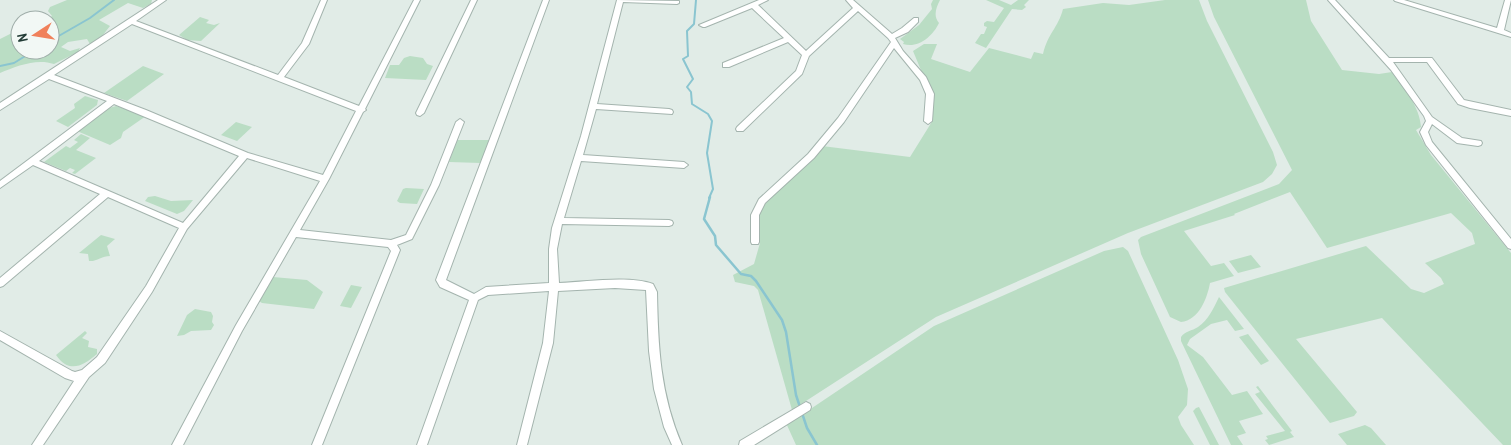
<svg xmlns="http://www.w3.org/2000/svg" width="1511" height="445" font-family="'Archivo Narrow',sans-serif">
	<style>
		.green { fill: #baddc4 }
		.lines { fill: none; stroke-linecap: round; stroke-linejoin: round }
		.stream-far1 { stroke: #8ac5d0; stroke-width: 2 }
		.stream { stroke: #8ac5d0; stroke-width: 2.5 }
		.street-casing { stroke: #a4b4ae; stroke-width: 2 }
		.street { fill: #fff; fill-rule: evenodd }
	</style>
	<rect width="100%" height="100%" fill="#e1ece7"/>
	<!-- green -->
	<path class="green" d="M67,0h85l-1,4 -8,4 -15,-5 -29,17 11,6 -11,14 -9,4 -3,-5 -19,3 -7,5 9,4 10,-3 -2,4 -24,12c-17,-6 -38,2 -54,9v-34l20,-10v21h30v-30h-3l5,-4 -4,-5 2,-4z
		M933,0h7c-4,8 -7,16 -1,23 -6,13 -21,26 -36,21l1,-2 -4,-3 19,-14 13,-16 -1,-5z
		M986,0h13l12,5 7,-5h11l-5,5 2,2 -4,3 -10,-1 -26,39 -11,-5 6,-9h3l3,-7 -3,-1v-3l3,-2 7,1 10,-14z
		M1165,0h34l8,21 66,131 4,13 -5,9 -9,8 -135,51 -192,84 -144,93 -34,-120 -4,-4 -19,-4 -2,-7 21,-11 6,-21v-34l62,-63 88,11 23,-37v-21l-20,-48 11,-7h13l-6,15 39,13 19,-24 42,11 3,-7 9,2c5,-21 15,-26 20,-45l40,-6 26,2z
		M1208,0h98l5,21 31,49 37,4 13,-2c12,14 28,36 29,55l-5,3 15,25 80,98v192h-8l-121,-127 -86,21 61,73 -3,4 -24,7 -105,-131 -1,-4 142,-42 45,43 13,4 20,-9 -3,-6 -16,-15 50,-19 -3,-11 -21,-20 -124,35 -37,-56 -56,22 1,1 -51,16 27,35 13,-3 10,13 -24,7c-3,16 -11,37 -29,39l-11,-5 -29,-63 -3,-14 3,-3 138,-53 13,-14 -78,-153z
		M200,17l9,3 -3,3 8,2 6,-2 -19,18 -14,-1 -8,-5z
		M410,56l13,2 4,6 6,2 -7,14 -41,-2 5,-13h9l5,-7z
		M143,66l21,8 -37,27 -23,-8z
		M85,96l13,4 -1,5 -29,22 -12,-6 19,-13 -1,-4z
		M116,106l30,10 -23,16 -2,6 -11,7 -33,-14 29,-22z
		M236,122l16,5 -15,14 -16,-6z
		M81,134l9,4 -14,12 20,8 -21,16 -3,-1 3,-3 -5,-2 -4,3 -22,-9 22,-16 4,2 8,-6 -4,-2z
		M457,140h32l-8,23 -32,-1z
		M406,188l18,1 -7,15 -17,-1 -3,-2 6,-12z
		M155,196l16,5 22,-1 -9,11 -7,3 -32,-13 3,-4z
		M101,235l14,4 -8,7 3,10c-8,0 -14,6 -21,5l-1,-7 -9,-1z
		M1123,247l5,4 50,109 10,29 -1,16 -9,12 3,8 13,20h-398l-10,-22 26,-15 122,-82 170,-75z
		M1251,255l10,12 -23,6 -9,-12z
		M273,277l34,3 16,12 -9,17 -52,-6 -3,-2z
		M351,285l11,2 -11,21 -11,-2z
		M1219,297l25,32 -9,2 -8,-11 -16,4 -21,15 -3,6 16,12 29,38 15,-4 16,23 -24,7 7,12 -9,3 6,9h-12l-50,-104v-4c4,-6 11,-6 17,-10 11,-8 15,-18 21,-30z
		M195,309l16,3 2,4 -1,6 2,3 -3,5 -20,1 -7,4 -7,1 10,-21z
		M85,331l2,2 -5,5 7,3 -1,6 9,2v5c-14,12 -28,20 -41,1z
		M1248,334l21,27 -8,4 -22,-28z
		M1258,386l34,45 -2,1 4,5 -25,8 -4,-5 3,-1 -2,-3 19,-5 -30,-37 5,-2 -4,-5z
		M1199,407l20,38h-9l-17,-34 3,-3z
		M1365,425l6,3 15,17h-39l-9,-11z"/>
	<g class="lines">
		<!-- stream-far1 -->
		<path class="stream-far1" d="M696,0l-2,24 -7,7 1,25 -5,3 10,20 -6,8 4,5 1,12 16,10 4,7 -5,32 6,36 -4,9
			M50,41l40,-23 24,-18
			M0,66l14,-3 21,-13"/>
		<!-- stream -->
		<path class="stream" d="M710,197l-6,22 11,17 1,9 25,29 10,2 5,5 26,39 4,12 10,63 11,33 10,17"/>
		<!-- street casing -->
		<g class="street-casing">
			<path id="street" d="M158,0h8l-30,21 142,54 24,-32 19,-43h6l-18,44 -25,33 75,29 55,-106h6l-55,109 1,1 -3,2 -34,67 -29,51 91,10 15,-5 25,-50 25,-63 4,-3 4,3 -25,63 -27,54 -15,6 3,5 -78,195h-10l79,-194 -3,-4 -92,-10 -54,94 -59,114h-11l64,-120 84,-144 -73,-23 -60,71 -35,63 -47,71 -16,14 -46,68h-11l42,-64 -9,-3 -65,-38v-9l72,40 3,1 7,-2 15,-13 49,-71 33,-58 -71,-31 -105,89 -3,1v-9l100,-84 -67,-29 -33,23v-7l107,-80 -58,-22 -49,31v-7zM132,24l224,87 -33,64 -75,-22 -102,-43 -92,-35zM114,104l125,52 -56,67 -144,-62z
				M471,0h6l-53,113 -4,3 -3,-1 -1,-2z
				M543,0h6l-103,280 28,14 12,-7 63,-4v-34l3,-21 29,-92 36,-136 62,1v2l-2,1 -54,-2 -26,102 72,5 3,1 1,2 -1,2 -76,-5 -13,46 101,7 4,3 -4,3 -103,-7 -17,57 105,2 3,1 1,2 -1,2 -3,1 -107,-2 -5,25 2,34c25,-1 71,-8 94,1l4,8c1,54 3,102 25,153h-10l-8,-18 -10,-38 -5,-38 -3,-61 -31,-2 -57,3 -5,52 -26,102h-10l26,-102 6,-52 -61,4 -10,5 -51,145h-10l52,-145 -29,-13 -4,-7z
				M759,0h9l-10,5 48,46 47,-43 -7,-8h7l39,34 10,-6 12,-10h4v4l-10,10 -13,6 8,13 23,26 8,17 -2,27 -4,3 -4,-3 2,-27 -6,-14 -26,-32 -50,74 -30,36 -49,45 -6,12v27l-1,2h-6l-1,-2v-27l8,-16 49,-45 30,-36 53,-76 -3,-4 -30,-27 -49,45 -7,18 -59,57h-6l-1,-2 1,-2 59,-56 6,-16 -14,-13 -59,25h-6v-4l61,-25 -32,-30 -47,19h-2l-4,-2z
				M1328,0h7l54,58h43l32,42 47,10v6l-41,-8 -12,-4 -31,-42h-34l39,55 30,21 19,3 1,2 -1,2 -3,1 -21,-3 -25,-19 -4,8 4,10 79,97v10l-3,-1 -82,-103 -6,-13 6,-11 -2,-5 -33,-46z
				M1394,0h10l93,28 8,-28h6l-7,30 7,3v4l-116,-36z
				M806,402l4,2 1,3 -1,3 -56,35h-15l1,-4z"/>
		</g>
		<!-- street -->
		<use href="#street" class="street"/>
	</g>
	<!-- north arrow -->
	<g transform="translate(35 35) rotate(258)"><circle r="24" fill="#f2f8f5" stroke="#9fada9"/>
	<path d="M0-4L9 19L0 12L-9 19Z" fill="#f0815b"/>
	<text y="-8" font-size="14" font-weight="bold" text-anchor="middle" fill="#223c36">N</text>
	</g>
</svg>
